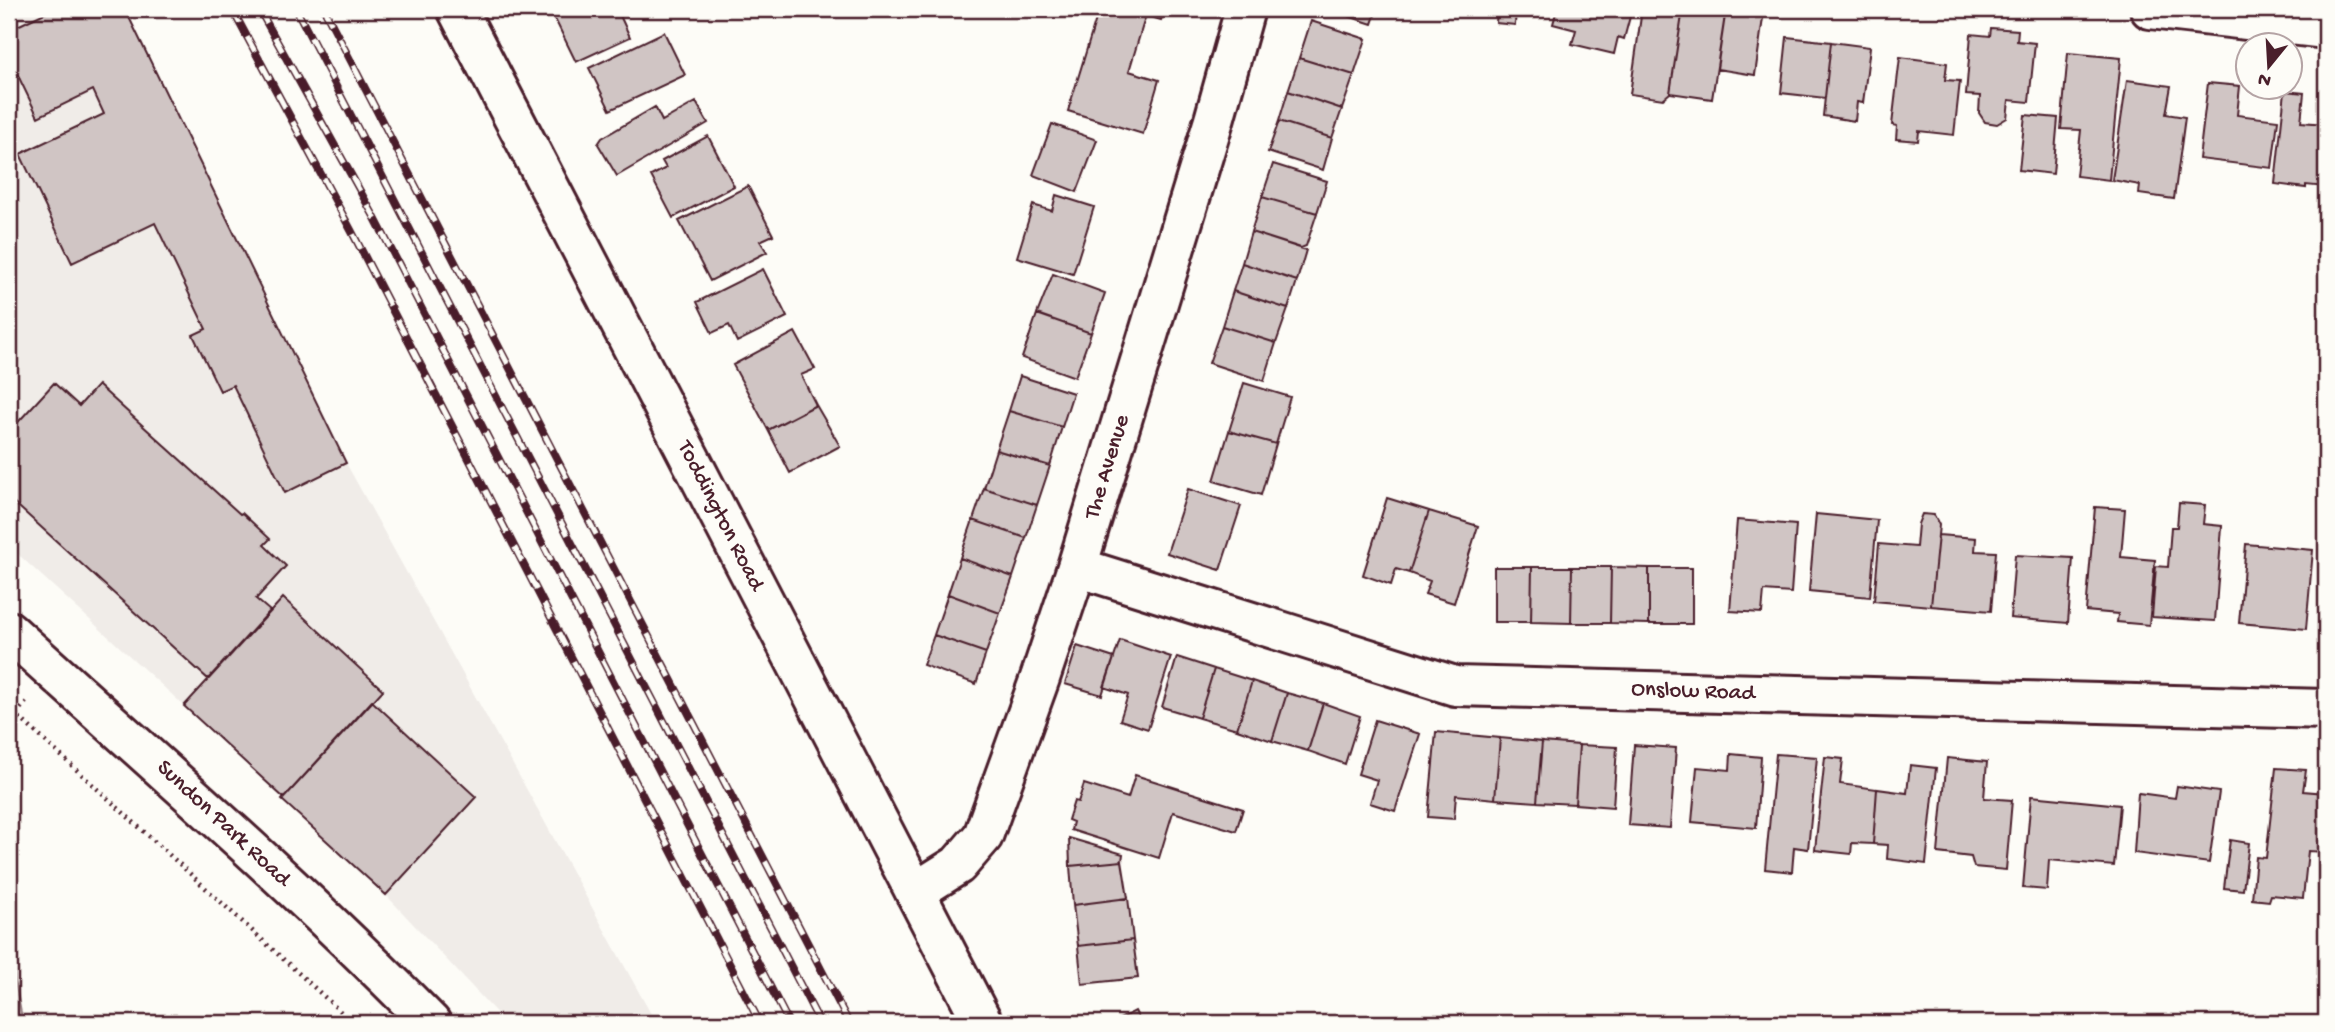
<svg xmlns="http://www.w3.org/2000/svg" width="2335" height="1032" font-family="'Gochi Hand',sans-serif">
	<style>
		.built { fill: #f0ece8 }
		.green { fill: #e3dcda; stroke: #967e82; stroke-width: 2 }
		.building { fill: #d0c5c4; stroke: #4a1f2b; stroke-width: 2 }
		.lines { fill: none; stroke-linecap: round; stroke-linejoin: round }
		.street-casing { stroke: #4a1f2b; stroke-width: 44 }
		.secondary-casing { stroke: #4a1f2b; stroke-width: 44 }
		.path { stroke: #4a1f2b; stroke-width: 4.5; stroke-dasharray: 2 5; stroke-linecap: butt }
		.street { stroke: #fdfcf7; stroke-width: 38 }
		.secondary { stroke: #fdfcf7; stroke-width: 38 }
		.rail-casing { stroke: #4a1f2b; stroke-width: 8 }
		.rail { stroke: #fdfcf7; stroke-width: 5; stroke-dasharray: 16; stroke-linecap: butt }
		.labels { text-anchor: middle; dominant-baseline: central; stroke-width: 6; stroke-linejoin: round; paint-order: stroke }
		.street-label { font-size: 23px; fill: #4a1f2b; stroke: #fdfcf7 }
	</style>
	<rect width="100%" height="100%" fill="#fdfcf7"/>
	<filter id="ink" filterUnits="userSpaceOnUse"><feTurbulence type="fractalNoise" baseFrequency=".0143" numOctaves="2"/><feDisplacementMap in="SourceGraphic" scale="14" xChannelSelector="R" yChannelSelector="G"/><feConvolveMatrix kernelMatrix="1 2 1 2 8 2 1 2 1" color-interpolation-filters="sRGB"/></filter>
	<g filter="url(#ink)">
		<!-- built -->
		<path class="built" d="M9,9h116l221,454 310,560h-150l-120,-128 -195,-183 -182,-166z"/>
		<!-- green -->
		<path class="green" d="M9,816l6,166 8,41h-14z"/>
		<!-- building -->
		<path class="building" d="M53,9h72l221,454 -61,30 -52,-108 -13,6 -27,-56 13,-6 -51,-106 -83,40 -52,-109 84,-40 -11,-24 -55,27 -29,-60v-27z
			M550,9h67l13,28 -54,25z
			M1099,9h18l28,9 -16,53 30,9 -16,54 -75,-23z
			M1124,9h41l-4,11z
			M1327,9h50l-5,15z
			M1497,9h19l-1,16 -19,-2z
			M1557,9h75l-8,30 -6,-2 -4,17 -42,-10 4,-14 -23,-6z
			M1642,9h41l-13,84 -7,6 -33,-5z
			M1683,9h43l-14,90 -42,-6z
			M1726,9l38,2 -9,64 -38,-6z
			M1311,21l55,18 -12,36 -55,-17z
			M1991,28l27,2 -1,11 18,2 -6,59 -20,-2 -2,18 -10,6 -12,-2 -6,-9 1,-17 -14,-1 5,-61 19,2z
			M664,32l21,43 -75,35 -21,-42z
			M1787,37l44,5 -6,56 -44,-5z
			M1831,42l39,5 -7,56 -6,-1 -2,19 -32,-5z
			M2068,53l53,5 -12,122 -33,-4 5,-46 -20,-1z
			M1900,57l47,6 -2,17 15,1 -6,54 -35,-4 -1,10 -22,-2 1,-13 -5,-1z
			M1299,58l55,17 -12,34 -54,-18z
			M2127,80l44,6 -5,28 19,3 -11,82 -35,-5 1,-9 -28,-5z
			M2208,83l32,3 -3,29 41,5 -6,48 -73,-9z
			M1288,91l54,18 -10,29 -53,-17z
			M2285,91l19,2 -3,29 25,2v63l-20,-2v3l-31,-4z
			M696,102l12,21 -91,53 -19,-32 4,-6 53,-31 7,14z
			M2025,115l33,3 -5,56 -34,-4z
			M1279,121l53,17 -9,32 -55,-18z
			M1052,124l45,16 -20,52 -44,-17z
			M708,136l26,50 -61,32 -22,-42 15,-8 -4,-7z
			M1273,164l54,17 -10,32 -55,-16z
			M748,186l25,49 -13,6 7,11 -57,29 -31,-60z
			M1056,195l38,12 -21,67 -56,-17 16,-52 19,6z
			M1262,197l55,16 -11,33 -5,2 -50,-16z
			M1251,232l55,18 -9,31 -55,-18z
			M1242,263l55,18 -9,28 -55,-18z
			M763,269l24,48 -50,25 -8,-17 -17,8 -15,-31z
			M1053,274l52,19 -14,40 -54,-19z
			M1233,291l55,18 -12,34 -54,-17z
			M1037,314l54,19 -16,44 -53,-19z
			M1222,326l54,17 -12,38 -55,-18z
			M795,332l20,37 -14,6 15,30 -48,25 -35,-65z
			M1020,376l53,17 -11,34 -53,-16z
			M54,383l25,23 19,-21 142,129 2,-1 28,26 -6,6 22,21 -30,33 14,12 -62,68 -199,-181v-66z
			M1244,383l46,14 -14,47 -47,-13z
			M816,405l24,41 -50,27 -22,-43z
			M1009,411l53,16 -12,39 -54,-16z
			M1229,431l47,13 -15,51 -47,-14z
			M996,450l54,16 -13,39 -53,-17z
			M984,488l53,17 -11,33 -53,-18z
			M1188,489l53,17 -21,64 -53,-17z
			M1387,498l42,13 -20,62 -13,-4 -5,16 -28,-10z
			M2179,503l26,2 -2,19 19,2 -7,95 -63,-4 4,-51 12,1 3,-40h6z
			M2095,507l30,2 -4,48 34,3 -6,65 -32,-3 1,-8 -32,-3z
			M1429,511l49,15 -24,77 -29,-9 5,-13 -21,-8z
			M1816,514l61,6 -7,77 -61,-6z
			M1922,514l12,1 5,10 -8,81 -57,-5 5,-57 37,3 2,-23z
			M973,520l53,18 -13,39 -53,-19z
			M1737,520l59,5 -5,68 -27,-2 -2,22 -32,-2z
			M1938,535l38,3 -1,13 21,1 -5,59 -60,-5z
			M2246,544l67,6 -7,79 -67,-6z
			M2326,546v78l-7,-1z
			M2015,555l58,3 -5,65 -58,-5z
			M960,558l53,19 -13,36 -52,-19z
			M1494,567h38l-1,55h-37z
			M1532,567h40l-1,56 -40,-1z
			M1572,567h39l-1,56h-39z
			M1611,567l38,1v56l-39,-1z
			M1649,568h43v56h-43z
			M948,594l52,19 -14,40 -52,-18z
			M283,598l100,92 -99,108 -100,-92z
			M934,635l52,18 -10,31 -53,-19z
			M1120,640l51,17 -23,72 -28,-9 8,-25 -24,-8z
			M1077,646l37,12 -12,37 -37,-11z
			M1177,657l37,12 -15,49 -37,-11z
			M1214,669l38,12 -15,48 -38,-11z
			M1252,681l35,12 -15,48 -35,-12z
			M1287,693l36,10 -15,48 -36,-10z
			M372,701l104,96 -90,98 -104,-95z
			M1323,703l37,13 -15,48 -37,-13z
			M1375,720l45,14 -25,77 -25,-8 7,-23 -19,-6z
			M1436,732l64,6 -5,61 -39,-4 -2,24 -26,-2z
			M1500,738l42,4 -5,60 -42,-3z
			M1542,742l37,3 -4,59 -38,-2z
			M1579,745l38,2 -4,60 -38,-3z
			M1634,745l42,3 -6,80 -42,-3z
			M1731,754l30,3 -5,71 -64,-6 5,-55 33,3z
			M1776,754l41,3 -9,92 -14,-2 -2,25 -27,-3z
			M1825,757l18,2 -3,25 37,5 -4,55 -21,-1 -1,11 -36,-4z
			M1947,758l40,4 -3,36 28,2 -6,70 -32,-3 -3,-10 -33,-4z
			M1910,765l26,3 -10,96 -39,-5 1,-14 -15,-1 4,-55 30,4z
			M2276,768l30,2 -3,21 23,2v59l-18,-1 -5,47 -32,-3 -2,6 -17,-2 4,-42 10,1z
			M1135,775l108,34 -7,22 -63,-19 -14,46 -88,-28 2,-8 -5,-2 6,-19 4,1 6,-18 44,14z
			M2177,786l42,6 -10,71 -75,-10 4,-60 37,5z
			M2031,796l89,9 -6,61 -65,-6 -2,30 -24,-2z
			M1069,838l54,16 -1,7 -52,5z
			M2230,840l19,3 -6,47 -19,-2z
			M1122,861l6,37 -55,7 -3,-39z
			M1128,898l5,42 -55,6 -5,-41z
			M1133,940l5,38 -56,6 -4,-38z
			M1135,1011l6,12h-29z"/>
		<g class="lines">
			<!-- street casing -->
			<g class="street-casing">
				<path id="street" d="M2150,9l176,20
					M1077,567l378,119 871,23
					M915,892l43,-27 25,-29 57,-158 37,-111 137,-447 31,-111"/>
			</g>
			<!-- secondary casing -->
			<g class="secondary-casing">
				<path id="secondary" d="M457,9l526,1014
					M9,631c142,129 288,255 422,392"/>
			</g>
			<!-- path -->
			<path class="path" d="M9,708l344,315
				M16,714l10,-12"/>
			<!-- street -->
			<use href="#street" class="street"/>
			<!-- secondary -->
			<use href="#secondary" class="secondary"/>
			<!-- rail casing -->
			<g class="rail-casing">
				<path id="rail" d="M232,9l119,221 409,793
					M259,9l116,209 414,805
					M296,9l524,1014
					M324,9l525,1014"/>
			</g>
			<!-- rail -->
			<use href="#rail" class="rail"/>
		</g>
	</g>
	<g class="labels">
		<!-- street labels -->
		<g class="street-label">
			<text transform="translate(1108 467) rotate(-73)">The Avenue</text>
			<text transform="translate(720 516) rotate(63)">Toddington Road</text>
			<text transform="translate(1693 692) rotate(2)">Onslow Road</text>
			<text transform="translate(223 824) rotate(43)">Sundon Park Road</text>
		</g>
	</g>
	<!-- margin -->
	<rect width="2335" height="1032" fill="none" stroke="#fdfcf7" stroke-width="35"/>
	<rect x="18" y="18" width="2300" height="997" fill="none" stroke="#4a1f2b" stroke-width="2.5" filter="url(#ink)"/>
	<!-- north arrow -->
	<g transform="translate(2269 66) rotate(198)"><circle r="33" fill="#fdfcf7" stroke="#b5a4a5" stroke-width="2"/>
	<path d="M0-5L12 26L0 18L-12 26Z" fill="#4a1f2b"/>
	<text y="-10" font-size="19" font-weight="bold" text-anchor="middle" fill="#4a1f2b">N</text>
	</g>
</svg>
